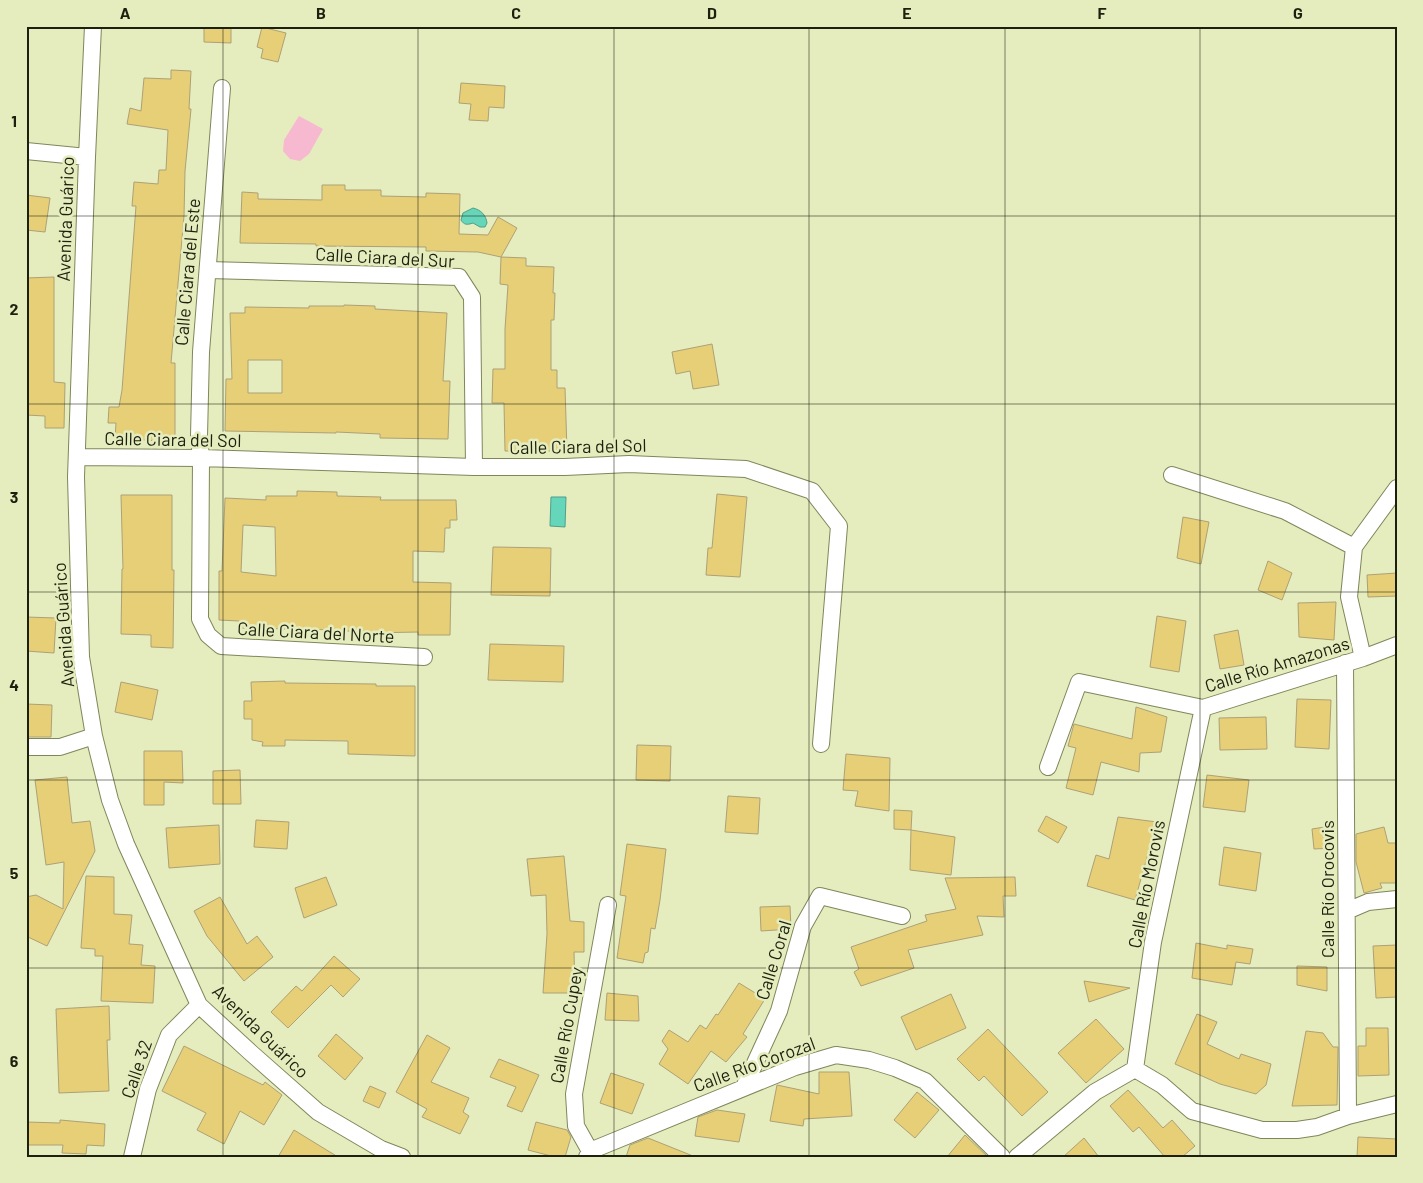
<svg xmlns="http://www.w3.org/2000/svg" width="1423" height="1183" font-family="Barlow,sans-serif">
	<style>
		.green { fill: #f7b9d0 }
		.water { fill: #66d6ba; stroke: #509f87 }
		.building { fill: #e7cf78; stroke: #ada175; fill-rule: evenodd }
		.lines { fill: none; stroke-linecap: round; stroke-linejoin: round }
		.street-casing { stroke: #80865b; stroke-width: 18 }
		.street { stroke: #fff; stroke-width: 16 }
		.grid { fill: none; stroke: #1e200f; stroke-width: 1; stroke-opacity: 0.55 }
		.labels { text-anchor: middle; dominant-baseline: central; stroke-width: 5; stroke-linejoin: round; paint-order: stroke }
		.street-label { font-size: 18px; fill: #1e200f; stroke: #e5ecbd }
		.neatline { fill: none; stroke: #1e200f; stroke-width: 2 }
		.grid-label { font-size: 16px; text-anchor: middle; font-weight: bold; fill: #1e200f }
	</style>
	<rect width="100%" height="100%" fill="#e5ecbd"/>
	<!-- green -->
	<path class="green" d="M299,116l24,13 -14,25 -9,7 -10,-2 -7,-8 1,-11z"/>
	<!-- water -->
	<path class="water" d="M473,208c8,2 13,7 14,15l-2,4h-5l-7,-4c-6,2 -9,2 -12,-3l2,-7z
		M551,497h15l-1,30 -15,-1z"/>
	<!-- building -->
	<path class="building" d="M204,26h27v17l-27,-1z
		M262,27l24,6 -8,29 -17,-4 2,-9 -6,-2z
		M171,70l20,1 -2,38h2l-6,62 -1,45 -13,147h4v79l-60,-4 1,-15h-8l1,-16h10l3,-17 14,-184h-4l2,-24 24,2 1,-14h7l2,-40 -41,-6 3,-16 11,3 3,-33 27,1z
		M461,83l44,3 -1,22 -15,-1 -1,14 -19,-1 2,-16 -12,-1z
		M322,185h23v5h36v6l45,1v-4l34,1 -1,40 29,1 10,-18 19,11 -16,29 -23,-5 -52,-1v-4l-110,-1v-2l-76,-1 2,-51 16,1v6l64,1z
		M26,195l24,3 -5,34 -19,-2z
		M501,257l25,1v8l28,1 -1,26h2l-1,27h-3v50h6v18h8l2,63h-62l-1,-48h-12l1,-34h12v-40l3,-44 -8,-1z
		M54,277v105l11,1 -1,45h-19v-12l-19,-1v-137z
		M344,305l31,1v3l72,4 -4,68h7l-2,58 -68,-1v-4l-44,-2v1l-111,-2 1,-52h6l-2,-66h15v-6l64,1v-2h35zM248,360h34v33h-34z
		M712,344l7,41 -26,4 -3,-18 -14,3 -4,-22z
		M297,491l40,1v4l44,1 -1,3h76l1,20h-7v8h-5l-1,24 -31,-1v31l38,1 -1,52h-32v-3l-49,1 -32,-3 -98,-2v-7l-20,-1v-49h3l3,-73 41,2v-4h31zM243,525l32,2 1,49 -35,-4z
		M717,494l30,3 -7,80 -34,-2 2,-27h4z
		M121,495h51v75h2l-1,78 -22,-1v-12l-30,-1 1,-65h1z
		M1183,517l26,5 -8,42 -24,-6z
		M493,547l58,1 -1,48 -59,-1z
		M1268,561l24,12 -10,27 -24,-10z
		M1397,573v23l-29,1 -1,-22z
		M1336,602l-2,38 -35,-3 -1,-34z
		M1157,616l29,5 -7,51 -29,-5z
		M26,617l30,1 -2,35 -28,-2z
		M1238,630l6,35 -24,4 -6,-34z
		M490,644l74,2 -1,36 -75,-2z
		M285,681v2l91,1v2h39v70l-67,-2v-13l-63,-1v6h-23l1,-4 -11,-2v-21h-8v-18h8l-1,-19z
		M121,682l37,8 -6,30 -37,-8z
		M1297,699l34,1 -2,49 -34,-2z
		M26,704l26,1 -1,32h-25z
		M1136,707l31,10 -6,35 -21,1 -1,19 -38,-10 -8,33 -27,-7 10,-40 -8,-2 6,-22 58,15z
		M1266,717l1,32 -47,1 -1,-32z
		M637,745l34,1 -1,35 -34,-1z
		M144,751h38l1,32 -19,-1v23h-20z
		M846,754l44,4 -1,53 -34,-5 3,-15 -15,-1z
		M240,770l1,34h-28v-33z
		M1207,775l42,5 -4,32 -42,-5z
		M67,777l5,46 18,-2 5,30 -48,95 -21,-10v-39l10,-2 27,14 1,-47 -18,3 -11,-85z
		M728,796l32,2 -2,36 -33,-2z
		M894,810l18,1 -1,19 -17,-1z
		M1046,816l21,11 -9,16 -20,-12z
		M1118,817l39,5 -22,78 -48,-14 9,-31 13,4z
		M256,820l33,2 -2,27 -33,-2z
		M219,825l1,39 -51,4 -3,-40z
		M1331,826l1,22 -18,1 -2,-20z
		M1384,827l4,16h9v40h-17l2,5 -18,5 -8,-31v-28z
		M911,830l44,7 -4,38 -41,-5z
		M627,844l39,5 -6,51 -5,29 -4,-1 -3,24 -3,1 -2,10 -26,-5 9,-62 -6,-1z
		M1224,847l37,6 -5,38 -37,-6z
		M564,856l6,65 14,1v30h-10l1,41h-32l4,-59 -1,-39 -15,1 -4,-37z
		M86,876l28,1v37l18,1 -3,29 14,1 -2,20 14,1 -2,37 -52,-2 2,-45h-8v-7l-14,-1z
		M326,877l11,28 -33,13 -9,-30z
		M1015,877l1,19h-13l1,21 -27,-1 6,19 -75,15 6,18 -53,18 -7,-14 5,-3 -8,-22 76,-26 -2,-6 31,-6 -11,-31z
		M220,897l27,47 10,-8 16,21 -29,24 -37,-45 -13,-25z
		M790,906l1,23 -30,2 -1,-24z
		M1196,943l31,6v-4l26,4 -3,15 -14,-2 -4,23 -40,-7z
		M1397,945v52l-21,1 -3,-52z
		M334,956l26,23 -17,18 -12,-12 -43,43 -17,-16 25,-26 6,5z
		M1297,966l30,1v24l-30,-6z
		M1084,981l46,7 -41,14z
		M739,983l26,16 -22,35 4,3 -21,25 -15,-11 -23,33 -29,-20 9,-15 -6,-8 7,-11 19,12 12,-17 6,4 10,-15 2,1z
		M607,993l31,3 1,25 -34,-1z
		M951,994l15,34 -50,22 -15,-33z
		M109,1006l1,34h-3l2,51 -50,2 -3,-84z
		M1197,1014l20,8 -10,22 32,15 2,-5 30,10 -5,21 -10,9 -36,-10 -45,-20z
		M1096,1019l28,30 -38,34 -28,-30z
		M1366,1028h22l1,47 -31,1v-30h8z
		M988,1029l60,63 -26,24 -38,-40 -5,5 -22,-22z
		M1306,1031l17,2 10,14h5l-1,58 -45,1z
		M336,1034l27,24 -18,22 -27,-24z
		M427,1035l23,13 -19,34 38,16 -6,14 6,4 -9,18 -38,-17 5,-8 -31,-17z
		M184,1046l79,39 2,-3 17,13 -18,30 -24,-14 -16,33 -27,-14 9,-17 -44,-22z
		M499,1059l40,16 -17,37 -15,-6 9,-19 -26,-10z
		M819,1072h30l3,44 -48,3 -1,7 -33,-5 7,-36 42,9z
		M611,1073l33,11 -12,30 -32,-11z
		M370,1086l16,7 -7,15 -16,-7z
		M1128,1090l35,38 9,-8 23,26 -13,11h-17l-26,-30 -6,5 -23,-26z
		M917,1092l22,18 -24,28 -21,-18z
		M717,1110l28,4 -6,28 -44,-6 3,-19z
		M60,1120l45,4 -1,22 -17,-1 -1,9 -24,-1 1,-8h-37v-23l34,1z
		M536,1122l31,8 4,7 -6,20h-10l-27,-7z
		M294,1130l44,27h-60z
		M965,1135l23,22h-41z
		M1358,1137l39,2v18h-40z
		M648,1138l45,18v1h-67l4,-12z
		M1084,1138l15,19h-36z"/>
	<g class="lines">
		<!-- street casing -->
		<g class="street-casing">
			<path id="street" d="M93,26l-6,131 -11,320 5,180 13,79 16,64 16,44 73,161 51,47 68,60 63,37 21,8
				M222,88l-21,264 -2,84 2,22 -1,161 8,16 13,11 203,11
				M26,151l61,6
				M208,270l251,7 13,20 2,170
				M77,457l124,1 273,9h91l64,-3 117,5 66,22 27,35 -18,218
				M1172,475l113,36 69,36
				M1363,658l-14,-61 5,-50 43,-59
				M1345,663l3,453
				M26,747h34l34,-11
				M1048,767l31,-85 124,26 160,-50 34,-13
				M1347,911l21,-9 29,-3
				M1135,1069l18,-127 50,-234
				M744,1087l35,-76 24,-85 17,-30 82,20
				M590,1151l-14,-25 -2,-32 34,-189
				M132,1157l16,-68 21,-54 30,-30
				M587,1157l3,-6 205,-84 41,-12 33,5 26,8 30,13 77,76
				M1017,1157l78,-65 40,-23 27,16 30,26 70,19h35l20,-3 31,-11 49,-12"/>
		</g>
		<!-- street -->
		<use href="#street" class="street"/>
	</g>
	<!-- grid -->
	<path class="grid" d="M223,26v1131M418,26v1131M614,26v1131M809,26v1131M1005,26v1131M1200,26v1131M26,216h1371M26,404h1371M26,592h1371M26,780h1371M26,968h1371"/>
	<g class="labels">
		<!-- street labels -->
		<g class="street-label">
			<text transform="translate(65 219) rotate(-88)">Avenida Guárico</text>
			<text transform="translate(385 257) rotate(3)">Calle Ciara del Sur</text>
			<text transform="translate(187 272) rotate(-85)">Calle Ciara del Este</text>
			<text transform="translate(173 439) rotate(1)">Calle Ciara del Sol</text>
			<text transform="translate(578 446) rotate(-1)">Calle Ciara del Sol</text>
			<text transform="translate(63 625) rotate(-94)">Avenida Guárico</text>
			<text transform="translate(316 632) rotate(3)">Calle Ciara del Norte</text>
			<text transform="translate(1277 664) rotate(-17)">Calle Río Amazonas</text>
			<text transform="translate(1146 884) rotate(-79)">Calle Río Morovis</text>
			<text transform="translate(1327 889) rotate(-90)">Calle Río Orocovis</text>
			<text transform="translate(773 960) rotate(-73)">Calle Coral</text>
			<text transform="translate(566 1025) rotate(-80)">Calle Río Cupey</text>
			<text transform="translate(261 1031) rotate(44)">Avenida Guárico</text>
			<text transform="translate(754 1064) rotate(-20)">Calle Río Corozal</text>
			<text transform="translate(136 1069) rotate(-71)">Calle 32</text>
		</g>
	</g>
	<!-- border -->
	<rect width="1423" height="1183" fill="none" stroke="#e5ecbd" stroke-width="55"/>
	<rect x="28" y="28" width="1368" height="1128" class="neatline"/>
	<g class="grid-label">
		<text x="125" y="19">A</text>
		<text x="321" y="19">B</text>
		<text x="516" y="19">C</text>
		<text x="712" y="19">D</text>
		<text x="907" y="19">E</text>
		<text x="1102" y="19">F</text>
		<text x="1298" y="19">G</text>
		<text x="14" y="127">1</text>
		<text x="14" y="315">2</text>
		<text x="14" y="503">3</text>
		<text x="14" y="691">4</text>
		<text x="14" y="879">5</text>
		<text x="14" y="1067">6</text>
	</g>
</svg>
